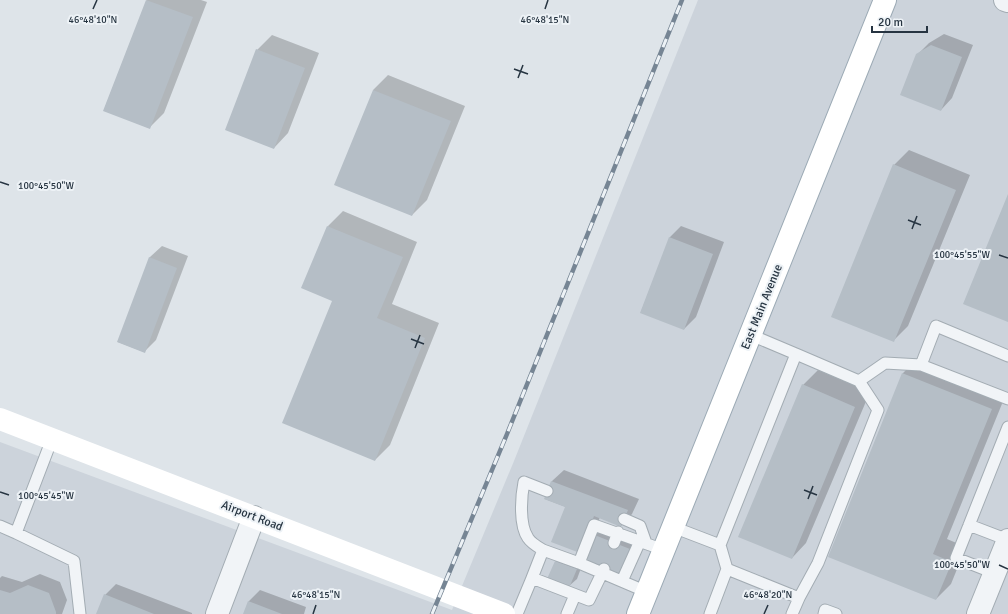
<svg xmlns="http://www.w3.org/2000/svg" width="1008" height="614" font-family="Signika,sans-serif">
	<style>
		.built { fill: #ccd3db }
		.shadow { fill: #0003 }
		.building { fill: #b5bec6 }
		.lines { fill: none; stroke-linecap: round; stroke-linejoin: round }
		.service-casing { stroke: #a3acb3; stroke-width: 13 }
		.minor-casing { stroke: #a3acb3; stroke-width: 24 }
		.tertiary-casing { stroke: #a3acb3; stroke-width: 24 }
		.primary-casing { stroke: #9caab5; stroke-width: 24 }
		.service { stroke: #f1f4f7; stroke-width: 11 }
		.minor { stroke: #f1f4f7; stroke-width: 22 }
		.tertiary { stroke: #f1f4f7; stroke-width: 22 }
		.secondary { stroke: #fff; stroke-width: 22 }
		.primary { stroke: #fff; stroke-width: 22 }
		.rail-casing { stroke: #768594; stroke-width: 4.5 }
		.rail { stroke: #edf2f6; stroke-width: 3; stroke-dasharray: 9; stroke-linecap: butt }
		.ticks { fill: none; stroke: #263441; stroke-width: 1.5 }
		.labels { text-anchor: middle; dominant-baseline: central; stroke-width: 4; stroke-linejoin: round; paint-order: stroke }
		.street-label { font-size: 12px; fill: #263441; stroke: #edf2f6 }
		.ticks-label { font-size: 10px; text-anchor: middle; fill: #263441; stroke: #edf2f6; stroke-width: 4; stroke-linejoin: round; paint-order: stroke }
	</style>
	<rect width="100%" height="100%" fill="#dee4e9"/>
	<!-- built -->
	<path class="built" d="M698,0h310v614h-1008v-172l452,168 62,-149z"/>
	<!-- shadow -->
	<path class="shadow" d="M147,0h54l6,2 -43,111 -15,15 -45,-18z
		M944,34l29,11 -21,53 -11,12 -24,-55 12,-12z
		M272,35l47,18 -31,80 -14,15 -17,-98z
		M388,75l77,31 -38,94 -15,15 -39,-125z
		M909,150l61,25 -62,151 -15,15 1,-176z
		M343,211l74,31 -25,62 47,19 -49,122 -15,15 -47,-234z
		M681,226l43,16 -28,75 -12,12 -43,-17 29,-75z
		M162,246l26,10 -32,84 -12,12 -26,-10 32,-85z
		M918,358l88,36 -59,145 19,8 -15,37 -15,15 -106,-43 73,-183z
		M818,370l52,22 -64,151 -14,15 11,-173z
		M564,470l75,29 -7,15 -11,12 -21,-9 -7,18 8,-8 36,14 -9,25 -44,-6 -7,19 -8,7 -13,-25 7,-7 20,7 -17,-54 -21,-8 7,-18z
		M40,574l20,8 7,18 -5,14h-62v-36l2,-2 20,6z
		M116,584l76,29v1h-95l8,-19z
		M260,590l46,17 -2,7h-60l5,-13z"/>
	<!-- building -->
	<path class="building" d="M146,0l47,17 -43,112 -47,-18z
		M931,45l31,12 -21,54 -41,-16 16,-41z
		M256,49l49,19 -31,81 -49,-19z
		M373,90l78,31 -39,95 -78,-31z
		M893,164l63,26 -62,152 -63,-25z
		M1008,194v128l-45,-18z
		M327,226l76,31 -26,61 48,20 -50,123 -93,-38 50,-122 -31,-13z
		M669,237l44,17 -29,76 -44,-17z
		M149,257l28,11 -32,85 -28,-11z
		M902,373l90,36 -59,145 19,8 -16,38 -108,-43z
		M802,384l53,23 -63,152 -54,-22z
		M551,481l77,29 -7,17 -27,-11 -14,37 -29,-11 14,-35 -21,-8z
		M592,534l38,15 -10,26 -38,-14z
		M555,561l22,8 -8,19 -22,-9z
		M28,585l21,8 7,19v2h-56v-24l10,3z
		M104,594l50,20h-58z
		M248,601l34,13h-39z"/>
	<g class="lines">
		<!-- service casing -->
		<g class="service-casing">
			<path id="service" d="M796,354l63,27 19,29 -60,153 -19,35
				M921,365l15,-39 72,30
				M859,381l26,-18 36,2 87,34
				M52,439l-36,94 58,28 6,53
				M624,519l16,7 6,17
				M969,525l39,15
				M0,526l16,7
				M673,527l47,18 76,-191 -45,-19
				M614,543l4,-11
				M543,550c-5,-3 -12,-7 -15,-12 -9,-13 -7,-41 -4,-56l23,9
				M579,563l-36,-13 -11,28 57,22 15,-31
				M727,569l72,29 -7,16
				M994,573l-38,-15 52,-131
				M622,581l18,-40
				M647,592l-68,-29 15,-38 70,25
				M517,614l15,-36
				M567,614l8,-19
				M710,614l17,-45 -7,-24
				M824,614l1,-4 11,4"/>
		</g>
		<!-- minor casing -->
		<g class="minor-casing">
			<path id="minor" d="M1005,0l3,1
				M217,614l37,-97"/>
		</g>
		<!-- tertiary casing -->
		<g class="tertiary-casing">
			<path id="tertiary" d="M978,614l30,-74"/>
		</g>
		<!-- primary casing -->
		<g class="primary-casing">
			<path id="primary" d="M638,614l247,-614"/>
		</g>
		<!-- service -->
		<use href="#service" class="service"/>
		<!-- minor -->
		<use href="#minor" class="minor"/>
		<!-- tertiary -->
		<use href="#tertiary" class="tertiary"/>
		<!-- secondary -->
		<path class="secondary" d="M0,419l504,195"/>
		<!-- primary -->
		<use href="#primary" class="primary"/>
		<!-- rail casing -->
		<g class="rail-casing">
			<path id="rail" d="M432,614l75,-180 175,-434"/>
		</g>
		<!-- rail -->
		<use href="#rail" class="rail"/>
	</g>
	<!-- ticks -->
	<path class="ticks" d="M93,9l4,-9M545,9l3,-9M514,69l14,5M518,78l5,-13M0,182l9,3M908,220l13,5M912,229l5,-13M999,255l9,3M411,339l13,5M415,348l5,-13M804,490l13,5M0,492l9,3M808,499l5,-13M999,565l9,4M313,614l3,-9M764,614l4,-9"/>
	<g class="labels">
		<!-- street labels -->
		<g class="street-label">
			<text transform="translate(762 307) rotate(-68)">East Main Avenue</text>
			<text transform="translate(252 516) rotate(21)">Airport Road</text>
		</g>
	</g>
	<g class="ticks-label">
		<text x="93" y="23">46°48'10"N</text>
		<text x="545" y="23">46°48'15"N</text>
		<text x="46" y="189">100°45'50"W</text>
		<text x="962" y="258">100°45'55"W</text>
		<text x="46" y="499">100°45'45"W</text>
		<text x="962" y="568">100°45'50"W</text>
		<text x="316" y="598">46°48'15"N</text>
		<text x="768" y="598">46°48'20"N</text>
	</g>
	<!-- scale -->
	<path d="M872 26v6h55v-6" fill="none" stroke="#263441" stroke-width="2"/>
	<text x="878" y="26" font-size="12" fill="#263441" stroke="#edf2f6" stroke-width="3" paint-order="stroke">20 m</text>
</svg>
